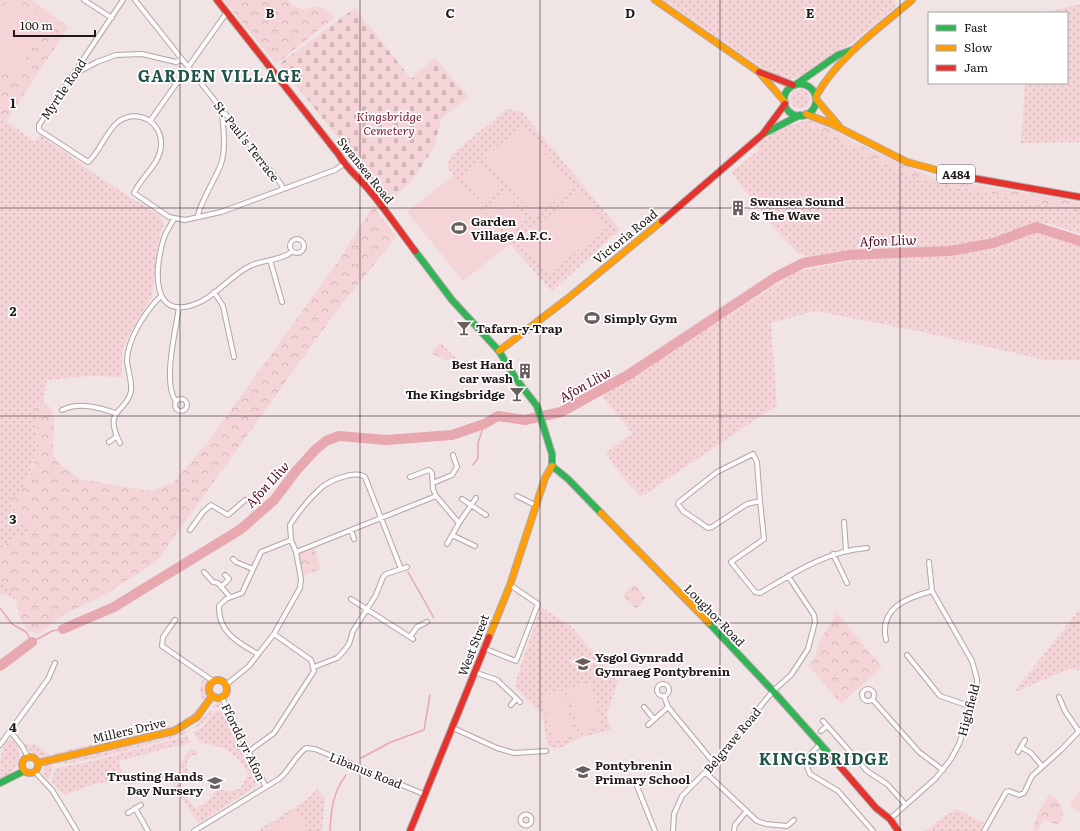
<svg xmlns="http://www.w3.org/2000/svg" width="1080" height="831" font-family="Literata,serif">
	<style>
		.grass { fill: url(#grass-dots) }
		.forest { fill: url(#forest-crowns) }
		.cemetery { fill: url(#cemetery-stones) }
		.pitch { fill: #f4d4d6 }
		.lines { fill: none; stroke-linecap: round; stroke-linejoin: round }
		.stream { stroke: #e7a8b0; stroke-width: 1.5 }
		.river { stroke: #e7a8b0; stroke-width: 10 }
		.street-casing { stroke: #b0a6a7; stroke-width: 6 }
		.fast-casing { stroke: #b0a6a7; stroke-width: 8 }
		.slow-casing { stroke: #b0a6a7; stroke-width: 8 }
		.jam-casing { stroke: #b0a6a7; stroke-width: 8 }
		.street { stroke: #fdfbfb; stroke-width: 4 }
		.fast { stroke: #30b455; stroke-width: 6 }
		.slow { stroke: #ff9f0a; stroke-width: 6 }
		.jam { stroke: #e5322d; stroke-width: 6 }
		.grid { fill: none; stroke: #211819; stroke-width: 1; stroke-opacity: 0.55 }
		.labels { text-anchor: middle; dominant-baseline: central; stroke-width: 3.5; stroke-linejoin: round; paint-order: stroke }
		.shield { fill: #fff; stroke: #645d5e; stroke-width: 1 }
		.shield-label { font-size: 11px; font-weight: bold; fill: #211819 }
		.street-label { font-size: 12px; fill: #211819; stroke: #fff }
		.park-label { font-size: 12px; font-style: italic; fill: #7d1a32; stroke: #fff }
		.poi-label { font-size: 12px; font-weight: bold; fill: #211819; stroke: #fff; text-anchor: start }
		.water-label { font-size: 13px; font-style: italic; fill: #53071d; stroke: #fff }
		.district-label { font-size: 16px; font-weight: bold; letter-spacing: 1px; fill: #1f5449; stroke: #fff }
		.grid-label { font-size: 13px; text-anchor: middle; font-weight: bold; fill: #211819; stroke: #fff; stroke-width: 3.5; stroke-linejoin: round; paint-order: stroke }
	</style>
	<defs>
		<pattern id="grass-dots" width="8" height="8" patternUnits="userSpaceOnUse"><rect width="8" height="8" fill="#f4d4d6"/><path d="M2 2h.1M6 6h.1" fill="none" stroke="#d1b5b7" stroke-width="1.8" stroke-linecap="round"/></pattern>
		<pattern id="forest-crowns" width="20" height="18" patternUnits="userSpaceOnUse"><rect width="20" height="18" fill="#f4d4d6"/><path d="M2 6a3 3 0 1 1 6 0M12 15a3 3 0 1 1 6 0" fill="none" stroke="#d1b5b7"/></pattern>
		<pattern id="cemetery-stones" width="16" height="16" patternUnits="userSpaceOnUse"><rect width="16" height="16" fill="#f4d4d6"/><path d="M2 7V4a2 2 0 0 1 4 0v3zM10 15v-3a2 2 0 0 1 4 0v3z" fill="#d1b5b7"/></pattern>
	</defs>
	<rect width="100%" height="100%" fill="#f1e4e5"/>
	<!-- grass -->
	<path class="grass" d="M663,0h231l2,6 -40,34 -60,38 -8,1 -9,-2 -26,-15z
		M1080,4v138l-59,1 4,-60h42v-70h-24z
		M790 99a10 10 0 1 1 20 0a10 10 0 1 1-20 0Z
		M507,109l15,3 98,118 -68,61 -42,-47 -63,-77 4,-12z
		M0,117l34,24 7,-6 59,43 60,38 4,8 -6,19 -6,53 -26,44 -4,14v23l-32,-1 -43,4 -4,22 -8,6c8,39 -3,66 -23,99l15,17 5,9 -18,5 -14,11z
		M815,119l6,3 -9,4 101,51 38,9 129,26v22l-32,-11 -9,1 -66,20 -41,5 -61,2 -59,7 -14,-5 -25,-26 -42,-55 28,-22 -3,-5c17,-14 38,-23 59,-26z
		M1043,231l37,13v116h-35l-132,-30 -98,-19 -44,12 6,82 -136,92 -21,-23 -14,-21 26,-20 -30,-37 196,-125 58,-11 60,-2 80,-9 28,-16z
		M440,342l17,17 -13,1 -13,-7z
		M0,579l16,20 -16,-6z
		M541,607l30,19 47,56 -12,33 5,15 -33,8 -18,10 -12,-1 -6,-32 -26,-27 -1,-5z
		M1080,609v61l-11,-1 -56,24z
		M204,677l4,7c-2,7 0,12 -2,19 -8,-7 -7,-17 -2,-26z
		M218,702l5,1 2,4h-14z
		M201,703l2,2 -3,7 -11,9 -8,-1 9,-4z
		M210,710l3,1c-5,6 -13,17 -21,18z
		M225,710l7,20 27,54 -60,39 -30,-44 -44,6 -9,-5 -22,4 -30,11 -13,-14 5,-13 37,-7 94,-25 3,6 -10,5 -1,-2 -60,16 6,21 49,-12 7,20 15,19 16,-12 4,-8 15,2 10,-3 7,-14c-8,-20 -28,-30 -48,-31l-7,-11 9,-5 13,-16z
		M174,724l-6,6 -45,11 -6,-3z
		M185,730l2,3c-17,7 -118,34 -132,31l3,-3 106,-23z
		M11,739l7,7c4,17 -4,27 -18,34 0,-11 0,-39 11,-41z
		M110,740c-5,10 -44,14 -56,16v-3z
		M24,744l12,1 15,11c-13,3 -20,-2 -27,-12z
		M193,749l4,3 1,3h-6l-5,7 -1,5 4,9 -4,1 -4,-4c-2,-10 2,-19 11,-24z
		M53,763l-1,7 -4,10c-5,-4 -7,-8 -3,-15z
		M317,789l8,9 -3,33h-65l49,-31z
		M957,809l27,14 -4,8h-54l11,-10z"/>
	<!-- forest -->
	<path class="forest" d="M0,0h32l37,27 -63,94 -6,-4z
		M224,0h65l1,3 13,7c16,-4 20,-7 31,8l-58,46z
		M821,122l37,22 78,35 125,19 19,4v10l-129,-26 -38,-9 -38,-17 -63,-34z
		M373,206l23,30 -3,5 -55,68 -182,253 -57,36 -31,14 -30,22 -10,-3 -9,-16 -3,-16 -16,-20v-30l14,-11 18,-5c-6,-12 -19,-19 -22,-32 27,-21 31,-62 25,-93l8,-6 8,6 3,9 -1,38 11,13 16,11 71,12 22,-8 35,-41 131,-182z
		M440,344l14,14h1l-11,1 -10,-4 4,-5 -2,-3z
		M314,547l7,22 -19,7 -4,-23z
		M634,584l12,14 -10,11 -13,-14z
		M837,613l45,54 -41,37 -33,-39 6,-5 6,-20z
		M1050,795c9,3 15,15 12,25l-5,5 -13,-6 -6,12h-5c2,-13 9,-28 17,-36z"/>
	<!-- cemetery -->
	<path class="cemetery" d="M355,8l56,71 24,-21 33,39 -27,22 -7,28 -22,34 -23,20 -110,-137z"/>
	<!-- pitch -->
	<path class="pitch" d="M8,0h9l31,20 -32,54 -16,-10v-51z
		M523,126l50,60 -38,32 -50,-61z
		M480,162l21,27 -18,15 -22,-28z
		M454,175l56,69 -47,37 -56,-69z
		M506,192l22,27 -19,16 -22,-27z
		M580,192l28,35 -60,47 -28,-35z
		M590,682l12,45 -23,6 -12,-44z
		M563,690l12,45 -21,6 -13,-45z
		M1080,791v22l-10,-7z
		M296,811l13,20h-43z"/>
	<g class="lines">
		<!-- stream -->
		<path class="stream" d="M473,465l5,-7v-15l6,-19
			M408,572l26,46
			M0,608l12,16 14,8 6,10 20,-11 11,-2
			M361,758l30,-16 33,-12 6,-35
			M330,831c1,-21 3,-39 16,-56"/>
		<!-- river -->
		<path class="river" d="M63,629l51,-22 127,-78 33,-29 22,-29 19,-21 11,-9 13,-5 47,4 66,-5 32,-11 14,-8 27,4 36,-8 67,-37 148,-98 27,-14 47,-8 100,-4 44,-8 42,-16 44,14
			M0,666l32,-24"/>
		<!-- street casing -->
		<g class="street-casing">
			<path id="street" d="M84,0l28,18
				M123,0l-84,125v5l49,32c13,-11 17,-30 31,-41 20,-13 44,2 42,25 -1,18 -20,31 -27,47l35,24 16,3 36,-8 114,-42 9,-6
				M135,0l146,184 2,5
				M76,71h4l17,-9 19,-7 26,-1 34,8 6,-2
				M150,121l77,-109
				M198,217c-1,-9 19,-41 23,-53 5,-15 3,-34 1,-49l1,-4
				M174,219c-4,7 -9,14 -11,22 -8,28 -13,82 35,62 19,-8 33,-28 52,-37 11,-6 35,-6 42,-15
				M290 246a7 7 0 1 1 14 0a7 7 0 1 1-14 0Z
				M270,260l12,42
				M214,292l9,14 11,51
				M175 405a6 6 0 1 1 12 0a6 6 0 1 1-12 0Z
				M176,401c-14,-17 0,-72 3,-94
				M62,410c17,-8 36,-3 53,3
				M109,442l7,-5
				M120,443c-18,-35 7,-30 11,-52 1,-10 -3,-20 -4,-30 0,-21 19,-51 34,-65
				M410,477l19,-7 3,3 1,16 3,7 23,27 -12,21
				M433,483l19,-8 5,-8 -4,-12
				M517,496l20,10
				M462,499l24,16
				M760,501l-3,-39 -4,-8 -36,18 -38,30 -1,2 5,7 25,17 4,-1 35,-23 13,-3 4,38 -33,23 24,30 5,1c34,-20 66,-42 107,-45
				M844,522l2,28
				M459,523l17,-25
				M190,530l13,-18 8,-7 17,10 17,-15
				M351,530l3,9
				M452,535l23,11
				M296,552l140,-56
				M833,554l14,29
				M233,559l3,3 17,7
				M204,572l9,10 5,1 12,14
				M221,587l8,-8 -4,-4
				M351,599l62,40
				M175,620l-12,17 -1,9 51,35
				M410,637l7,-10 10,-5
				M886,640c-7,-32 20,-42 46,-49
				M483,648l33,13 22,-57 -28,-19
				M258,654c-21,-12 -40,-22 -39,-48l7,-7 16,-6 19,-41 30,-12
				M907,655l33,41 32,11
				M314,667l23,-9 6,-6 6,-8 4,-13 23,-36 7,-18 3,-3 21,-7
				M474,672l23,8 23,22
				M657 690a6 6 0 1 1 12 0a6 6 0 1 1-12 0Z
				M227,684l22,-18 25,-32 26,-46 1,-9 -5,-27 -5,-12 -1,-15c8,-13 21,-28 32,-38 9,-7 33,-17 43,-10l36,92
				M862 695a6 6 0 1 1 12 0a6 6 0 1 1-12 0Z
				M664,696l4,11 46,56
				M1059,697l6,14 13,19
				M222,698l44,89
				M872,699l47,53 24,18
				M511,705l5,-6
				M644,707l10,12
				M823,721l44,50 20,13 19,21
				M648,725l20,-18
				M453,728l44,20 17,5 32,-2
				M10,731l12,15 6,11
				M821,731l6,-5
				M820,744l-13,14 -1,7 4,9 28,17 35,40
				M0,745l48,-66 7,-16
				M1021,747l4,-7
				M248,752l26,-19 40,-62 -3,-11 -37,-26
				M1018,752l3,-5 10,6 11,13
				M35,772l17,18 25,41
				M705,772l52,49 9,3 21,2 7,-6
				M635,781l20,50
				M135,808l13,23
				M128,813l13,-8
				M520.5 820a5.5 5.5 0 1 1 11 0a5.5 5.5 0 1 1-11 0Z
				M890,819l46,-41 15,-19 8,-15 18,-54v-11l-5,-18 -40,-70 -3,-29
				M194,831l85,-52c11,-9 15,-22 27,-31l9,1 111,46
				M673,831l1,-17 8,-18 32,-33 59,-72 18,-16 17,-26 7,-27 -1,-7 -26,-39
				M734,831l1,-6 11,-13
				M984,831l22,-39 3,-1 10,4 5,-2 8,-17 30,-27 18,-19"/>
		</g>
		<!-- fast casing -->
		<g class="fast-casing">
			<path id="fast" d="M784 100a16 16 0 1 1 32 0a16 16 0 1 1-32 0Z
				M795,85l43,-30 14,-5
				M763,134l37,-19
				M415,251l37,49 47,51 17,28 21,27 15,48v12l16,13 33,34
				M709,623l64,68 58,65
				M0,783l24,-12"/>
		</g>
		<!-- slow casing -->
		<g class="slow-casing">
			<path id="slow" d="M655,0l104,72 26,30
				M816,96c23,-40 62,-67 96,-96
				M816,99l23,27
				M806,114l26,10 75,38 48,13
				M499,351l68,-52 95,-78
				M601,513l108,110
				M489,637l21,-52 35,-107 7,-12
				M209 689a9 9 0 1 1 18 0a9 9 0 1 1-18 0Z
				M22 765a8 8 0 1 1 16 0a8 8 0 1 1-16 0Z
				M38,763l136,-32 23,-14 15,-21"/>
		</g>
		<!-- jam casing -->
		<g class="jam-casing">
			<path id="jam" d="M217,0l122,155c7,13 20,23 30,35 16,19 31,41 46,61
				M759,72l34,13
				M955,175l125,22
				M662,221l101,-87 22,-30
				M831,756l45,52 14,11 8,12
				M410,831l79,-194"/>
		</g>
		<!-- street -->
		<use href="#street" class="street"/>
		<!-- fast -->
		<use href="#fast" class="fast"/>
		<!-- slow -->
		<use href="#slow" class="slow"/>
		<!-- jam -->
		<use href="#jam" class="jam"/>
	</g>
	<!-- grid -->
	<path class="grid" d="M180,0v831M360,0v831M540,0v831M720,0v831M900,0v831M0,208h1080M0,416h1080M0,623h1080"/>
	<!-- icons -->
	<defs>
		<g id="building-bare" transform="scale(1.2)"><path d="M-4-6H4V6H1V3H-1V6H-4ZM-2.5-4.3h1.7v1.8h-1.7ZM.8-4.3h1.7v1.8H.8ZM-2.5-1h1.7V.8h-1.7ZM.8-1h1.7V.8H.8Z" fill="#6a5f60" stroke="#fff" stroke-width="2.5" paint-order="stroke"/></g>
		<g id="stadium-bare" transform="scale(1.2)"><path d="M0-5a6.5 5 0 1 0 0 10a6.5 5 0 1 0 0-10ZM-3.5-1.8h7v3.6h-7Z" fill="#6a5f60" stroke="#fff" stroke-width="2.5" paint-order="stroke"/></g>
		<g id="bar-bare" transform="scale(1.2)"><path d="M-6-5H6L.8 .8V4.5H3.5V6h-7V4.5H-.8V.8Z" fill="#6a5f60" stroke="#fff" stroke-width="2.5" paint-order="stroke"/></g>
		<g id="school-bare" transform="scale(1.2)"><path d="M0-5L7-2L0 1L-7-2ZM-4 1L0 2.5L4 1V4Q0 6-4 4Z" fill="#6a5f60" stroke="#fff" stroke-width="2.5" paint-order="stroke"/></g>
	</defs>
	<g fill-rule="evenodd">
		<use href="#building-bare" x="738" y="208"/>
		<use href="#stadium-bare" x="459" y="228"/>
		<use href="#stadium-bare" x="592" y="318"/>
		<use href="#bar-bare" x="464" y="328"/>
		<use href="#building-bare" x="525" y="371"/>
		<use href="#bar-bare" x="517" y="394"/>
		<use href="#school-bare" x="583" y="664"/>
		<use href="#school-bare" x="583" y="772"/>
		<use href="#school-bare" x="215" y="783"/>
	</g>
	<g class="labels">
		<!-- shield labels -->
		<rect class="shield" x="937" y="165" width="38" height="18" rx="3"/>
		<g class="shield-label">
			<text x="956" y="174">A484</text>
		</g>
		<!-- street labels -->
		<g class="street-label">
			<text transform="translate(63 89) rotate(-56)">Myrtle Road</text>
			<text transform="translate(247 141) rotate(52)">St. Paul's Terrace</text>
			<text transform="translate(366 170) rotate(51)">Swansea Road</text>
			<text transform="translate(625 236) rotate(-39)">Victoria Road</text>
			<text transform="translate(715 615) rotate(46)">Loughor Road</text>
			<text transform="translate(473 645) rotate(-69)">West Street</text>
			<text transform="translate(968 710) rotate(-75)">Highfield</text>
			<text transform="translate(129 730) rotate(-13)">Millers Drive</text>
			<text transform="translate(732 740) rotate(-50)">Belgrave Road</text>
			<text transform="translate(244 742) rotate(64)">Ffordd yr Afon</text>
			<text transform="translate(366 770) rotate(22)">Libanus Road</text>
		</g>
		<!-- park labels -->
		<g class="park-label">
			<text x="389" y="116">Kingsbridge<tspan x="389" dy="14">Cemetery</tspan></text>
		</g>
		<!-- poi labels -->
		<g class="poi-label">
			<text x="750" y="201">Swansea Sound<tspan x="750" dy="14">&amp; The Wave</tspan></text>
			<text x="471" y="221">Garden<tspan x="471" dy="14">Village A.F.C.</tspan></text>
			<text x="604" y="318">Simply Gym</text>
			<text x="476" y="328">Tafarn-y-Trap</text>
			<text x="513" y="364" text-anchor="end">Best Hand<tspan x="513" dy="14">car wash</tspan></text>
			<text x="505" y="394" text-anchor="end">The Kingsbridge</text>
			<text x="595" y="657">Ysgol Gynradd<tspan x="595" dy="14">Gymraeg Pontybrenin</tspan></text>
			<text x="595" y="765">Pontybrenin<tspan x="595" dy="14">Primary School</tspan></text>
			<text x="203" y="776" text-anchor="end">Trusting Hands<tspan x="203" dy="14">Day Nursery</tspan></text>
		</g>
		<!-- water labels -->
		<g class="water-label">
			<text transform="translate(888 240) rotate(-2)">Afon Lliw</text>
			<text transform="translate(585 384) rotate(-29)">Afon Lliw</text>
			<text transform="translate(267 484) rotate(-47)">Afon Lliw</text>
		</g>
		<!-- district labels -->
		<g class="district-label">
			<text x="220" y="75">GARDEN VILLAGE</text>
			<text x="824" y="758">KINGSBRIDGE</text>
		</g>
	</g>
	<g class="grid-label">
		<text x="270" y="18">B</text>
		<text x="450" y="18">C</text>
		<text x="630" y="18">D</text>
		<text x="810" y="18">E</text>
		<text x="13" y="108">1</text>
		<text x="13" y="316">2</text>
		<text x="13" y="524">3</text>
		<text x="13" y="732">4</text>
	</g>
	<!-- legend -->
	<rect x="928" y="12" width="140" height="72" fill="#ffffff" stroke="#a6a3a3"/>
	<rect x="936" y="25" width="20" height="6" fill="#30b455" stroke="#a6a3a3"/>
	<text x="964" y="32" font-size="12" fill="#211819">Fast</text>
	<rect x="936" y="45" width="20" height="6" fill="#ff9f0a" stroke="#a6a3a3"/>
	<text x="964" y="52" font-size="12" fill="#211819">Slow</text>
	<rect x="936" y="65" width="20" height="6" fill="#e5322d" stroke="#a6a3a3"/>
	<text x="964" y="72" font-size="12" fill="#211819">Jam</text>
	<!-- scale -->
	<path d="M14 30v6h81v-6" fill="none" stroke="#211819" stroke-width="2"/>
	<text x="20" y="30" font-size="12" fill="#211819" stroke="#ffffff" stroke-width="3" paint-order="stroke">100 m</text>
</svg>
